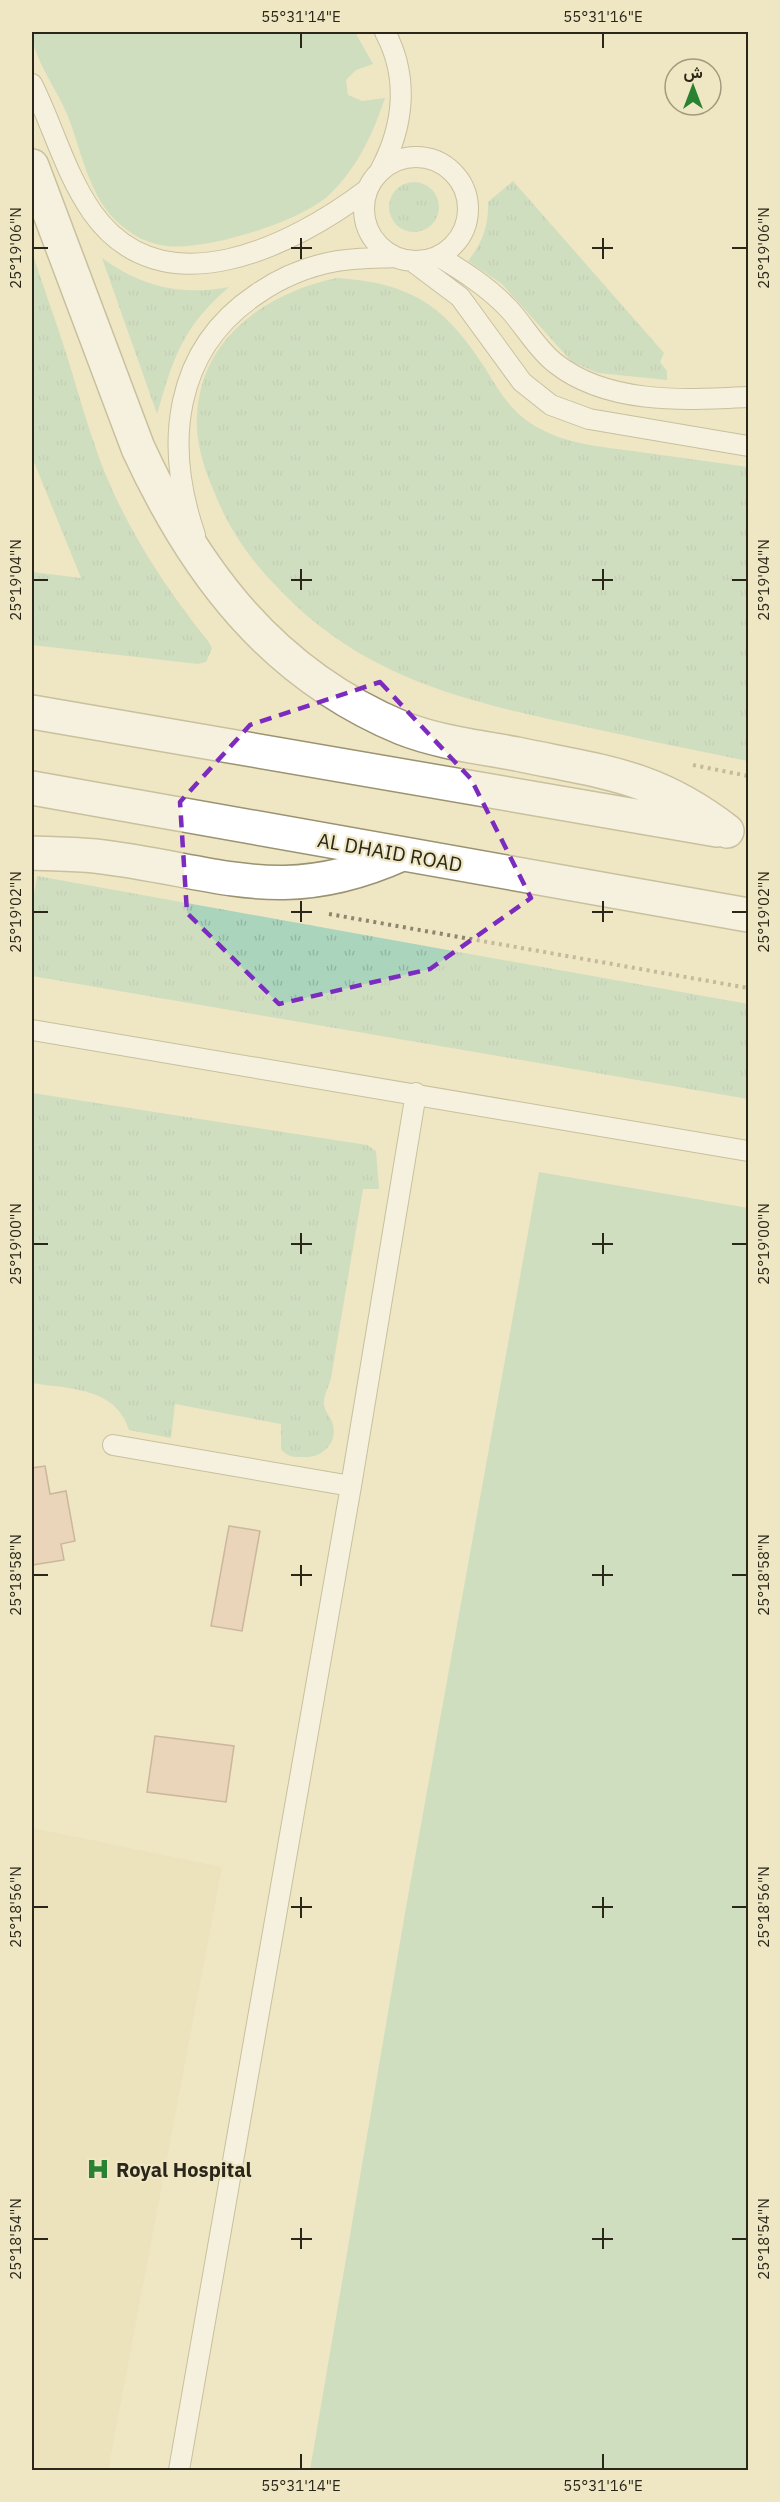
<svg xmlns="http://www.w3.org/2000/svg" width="780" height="2502" font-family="'IBM Plex Sans',Vazirmatn,sans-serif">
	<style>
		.built { fill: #e8ddb2 }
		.grass { fill: url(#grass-tufts) }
		.garden { fill: #abd4bd }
		.building { fill: #e4c0af; stroke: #a07f6f; stroke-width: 1.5 }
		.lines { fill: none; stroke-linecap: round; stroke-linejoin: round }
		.service-casing { stroke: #9a9271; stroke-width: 22 }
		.motorway-casing { stroke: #9a9271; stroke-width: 36 }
		.path { stroke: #8c866e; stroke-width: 4; stroke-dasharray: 3 4.5; stroke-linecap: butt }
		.service { stroke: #fff; stroke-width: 20 }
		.motorway { stroke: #fff; stroke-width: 33 }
		.marked { fill: none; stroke: #7b2cbf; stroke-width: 4.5; stroke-dasharray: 12 8; stroke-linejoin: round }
		.ticks { fill: none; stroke: #2a271a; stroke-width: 2 }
		.labels { text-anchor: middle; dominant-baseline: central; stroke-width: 4.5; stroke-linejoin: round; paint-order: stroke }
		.street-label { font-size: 20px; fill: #2a271a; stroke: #efe6c3 }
		.poi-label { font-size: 20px; font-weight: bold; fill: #2a271a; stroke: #efe6c3; text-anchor: start }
		.neatline { fill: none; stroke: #2a271a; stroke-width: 2 }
		.ticks-label { font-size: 15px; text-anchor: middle; fill: #2a271a }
	</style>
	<defs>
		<pattern id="grass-tufts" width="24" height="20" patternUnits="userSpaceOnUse" patternTransform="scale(1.5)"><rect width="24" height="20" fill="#abd4bd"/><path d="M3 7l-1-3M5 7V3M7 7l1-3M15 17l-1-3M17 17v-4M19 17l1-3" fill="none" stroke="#93b6a2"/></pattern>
	</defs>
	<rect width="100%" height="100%" fill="#efe6c3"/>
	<!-- built -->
	<path class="built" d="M32,1828l190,39 -114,603h-76z"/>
	<!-- grass -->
	<path class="grass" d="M513,181l151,172 -4,9 7,9v9l-69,-7 -26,-11 -70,-78 -34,-23c14,-18 21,-35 20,-59z
		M389 207a25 25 0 1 1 50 0a25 25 0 1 1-50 0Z
		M32,252c11,34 24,69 35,104 12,39 23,79 38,117 25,61 62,117 103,168l4,7 -6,14 -8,2 -166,-19v-73l49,6 -49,-121z
		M102,258c40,29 79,38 127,29 -47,41 -55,69 -72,127z
		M337,278c75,5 108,28 148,90 14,23 26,44 50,58 32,19 69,21 105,26 36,5 72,10 108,15v294c-54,-11 -108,-22 -162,-34 -117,-25 -220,-47 -306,-137 -23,-23 -43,-49 -57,-78 -18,-40 -33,-75 -23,-119 14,-65 77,-103 137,-115z
		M37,876l711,128v95l-716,-123v-69z
		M32,1093l335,52 9,6 3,38h-16l-32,189c-2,9 -8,18 -7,27 1,7 6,11 8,17 7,19 -8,35 -26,35 -10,0 -18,1 -25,-8v-25l-106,-20 -4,34 -42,-8c-13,-43 -60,-41 -97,-47z"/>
	<!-- garden -->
	<path class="garden" d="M32,32h323l18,32 -17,6 -10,10 2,15 14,6 23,-3c-12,35 -26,67 -53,94 -27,29 -126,59 -165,54 -17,-2 -32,-9 -45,-20 -33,-26 -40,-75 -55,-112 -10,-25 -35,-57 -35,-82z
		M539,1172l209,36v1262h-438l95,-557z"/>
	<!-- building -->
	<path class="building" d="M45,1466l5,28 16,-3 9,50 -14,3 3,16 -32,5v-97z
		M229,1526l31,5 -18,100 -31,-5z
		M155,1736l79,10 -8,56 -79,-10z"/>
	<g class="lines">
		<!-- service casing -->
		<g class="service-casing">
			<path id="service" d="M32,84c21,42 33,89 60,128 70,100 201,34 276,-23
				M364 209a52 52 0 1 1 104 0a52 52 0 1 1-104 0Z
				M381,169c23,-44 28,-92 4,-137
				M438,256c25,15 50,31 70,52 16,17 28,40 47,55 53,42 130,37 193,34
				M412,261l48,36 62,85 29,23 38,14 159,27
				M195,535c-31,-90 -22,-185 62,-241 23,-16 52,-28 80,-33 19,-3 39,-3 59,-4
				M32,1030l716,121
				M113,1445l238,41
				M179,2470l172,-984 65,-393"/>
		</g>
		<!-- motorway casing -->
		<g class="motorway-casing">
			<path id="motorway" d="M32,166l106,282c57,124 134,226 264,280 35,14 77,19 115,26 85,18 138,21 210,77
				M32,712l685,118
				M32,788l716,127
				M32,853c21,1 42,1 63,3 122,14 185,53 307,-2"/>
		</g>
		<!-- path -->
		<path class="path" d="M693,765l55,11
			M329,914l419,74"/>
		<!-- service -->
		<use href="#service" class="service"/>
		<!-- motorway -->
		<use href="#motorway" class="motorway"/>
	</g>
	<!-- marked area -->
	<path d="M0 0H780V2502H0ZM380,682l91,97 60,119 -101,71 -151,35 -92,-91 -7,-111 70,-77z" fill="#efe6c3" fill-opacity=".55" fill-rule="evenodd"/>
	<path class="marked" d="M380,682l91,97 60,119 -101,71 -151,35 -92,-91 -7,-111 70,-77z"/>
	<!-- ticks -->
	<path class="ticks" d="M301,33v15M603,33v15M301,238v21M603,238v21M33,248h15M291,248h21M592,248h21M732,248h15M301,569v21M603,569v21M33,580h15M291,580h21M592,580h21M732,580h15M301,901v21M603,901v21M33,912h15M291,912h21M592,912h21M732,912h15M301,1233v21M603,1233v21M33,1244h15M291,1244h21M592,1244h21M732,1244h15M301,1565v21M603,1565v21M33,1575h15M291,1575h21M592,1575h21M732,1575h15M301,1897v21M603,1897v21M33,1907h15M291,1907h21M592,1907h21M732,1907h15M301,2228v21M603,2228v21M33,2239h15M291,2239h21M592,2239h21M732,2239h15M301,2454v15M603,2454v15"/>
	<!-- icons -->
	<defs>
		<g id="hospital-bare" transform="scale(1.8)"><path d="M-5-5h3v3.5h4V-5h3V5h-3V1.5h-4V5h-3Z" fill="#288232" stroke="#efe6c3" stroke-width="2.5" paint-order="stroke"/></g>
	</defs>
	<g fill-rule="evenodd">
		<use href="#hospital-bare" x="98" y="2169"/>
	</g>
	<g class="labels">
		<!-- street labels -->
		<g class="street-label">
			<text transform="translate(390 852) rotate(10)">AL DHAID ROAD</text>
		</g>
		<!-- poi labels -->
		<g class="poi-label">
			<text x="116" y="2169">Royal Hospital</text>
		</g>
	</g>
	<!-- border -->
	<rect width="780" height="2502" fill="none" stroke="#efe6c3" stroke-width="66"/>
	<!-- north arrow -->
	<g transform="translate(693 87)"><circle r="28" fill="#efe6c3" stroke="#a09a7f" stroke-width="1.5"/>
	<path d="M0-4.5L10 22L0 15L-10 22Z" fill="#288232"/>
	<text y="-9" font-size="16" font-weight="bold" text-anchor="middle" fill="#2a271a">ش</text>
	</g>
	<rect x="33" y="33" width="714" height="2436" class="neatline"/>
	<g class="ticks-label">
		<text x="301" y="22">55°31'14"E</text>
		<text x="603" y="22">55°31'16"E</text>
		<text transform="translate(16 248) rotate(-90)" y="5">25°19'06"N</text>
		<text transform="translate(764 248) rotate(-90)" y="5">25°19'06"N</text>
		<text transform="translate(16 580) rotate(-90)" y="5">25°19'04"N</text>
		<text transform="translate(764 580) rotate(-90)" y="5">25°19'04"N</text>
		<text transform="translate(16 912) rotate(-90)" y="5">25°19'02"N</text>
		<text transform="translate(764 912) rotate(-90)" y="5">25°19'02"N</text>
		<text transform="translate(16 1244) rotate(-90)" y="5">25°19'00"N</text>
		<text transform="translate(764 1244) rotate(-90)" y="5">25°19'00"N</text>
		<text transform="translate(16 1575) rotate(-90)" y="5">25°18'58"N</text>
		<text transform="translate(764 1575) rotate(-90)" y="5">25°18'58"N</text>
		<text transform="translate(16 1907) rotate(-90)" y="5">25°18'56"N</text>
		<text transform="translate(764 1907) rotate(-90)" y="5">25°18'56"N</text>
		<text transform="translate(16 2239) rotate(-90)" y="5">25°18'54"N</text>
		<text transform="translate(764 2239) rotate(-90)" y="5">25°18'54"N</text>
		<text x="301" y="2491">55°31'14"E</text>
		<text x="603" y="2491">55°31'16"E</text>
	</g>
</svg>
